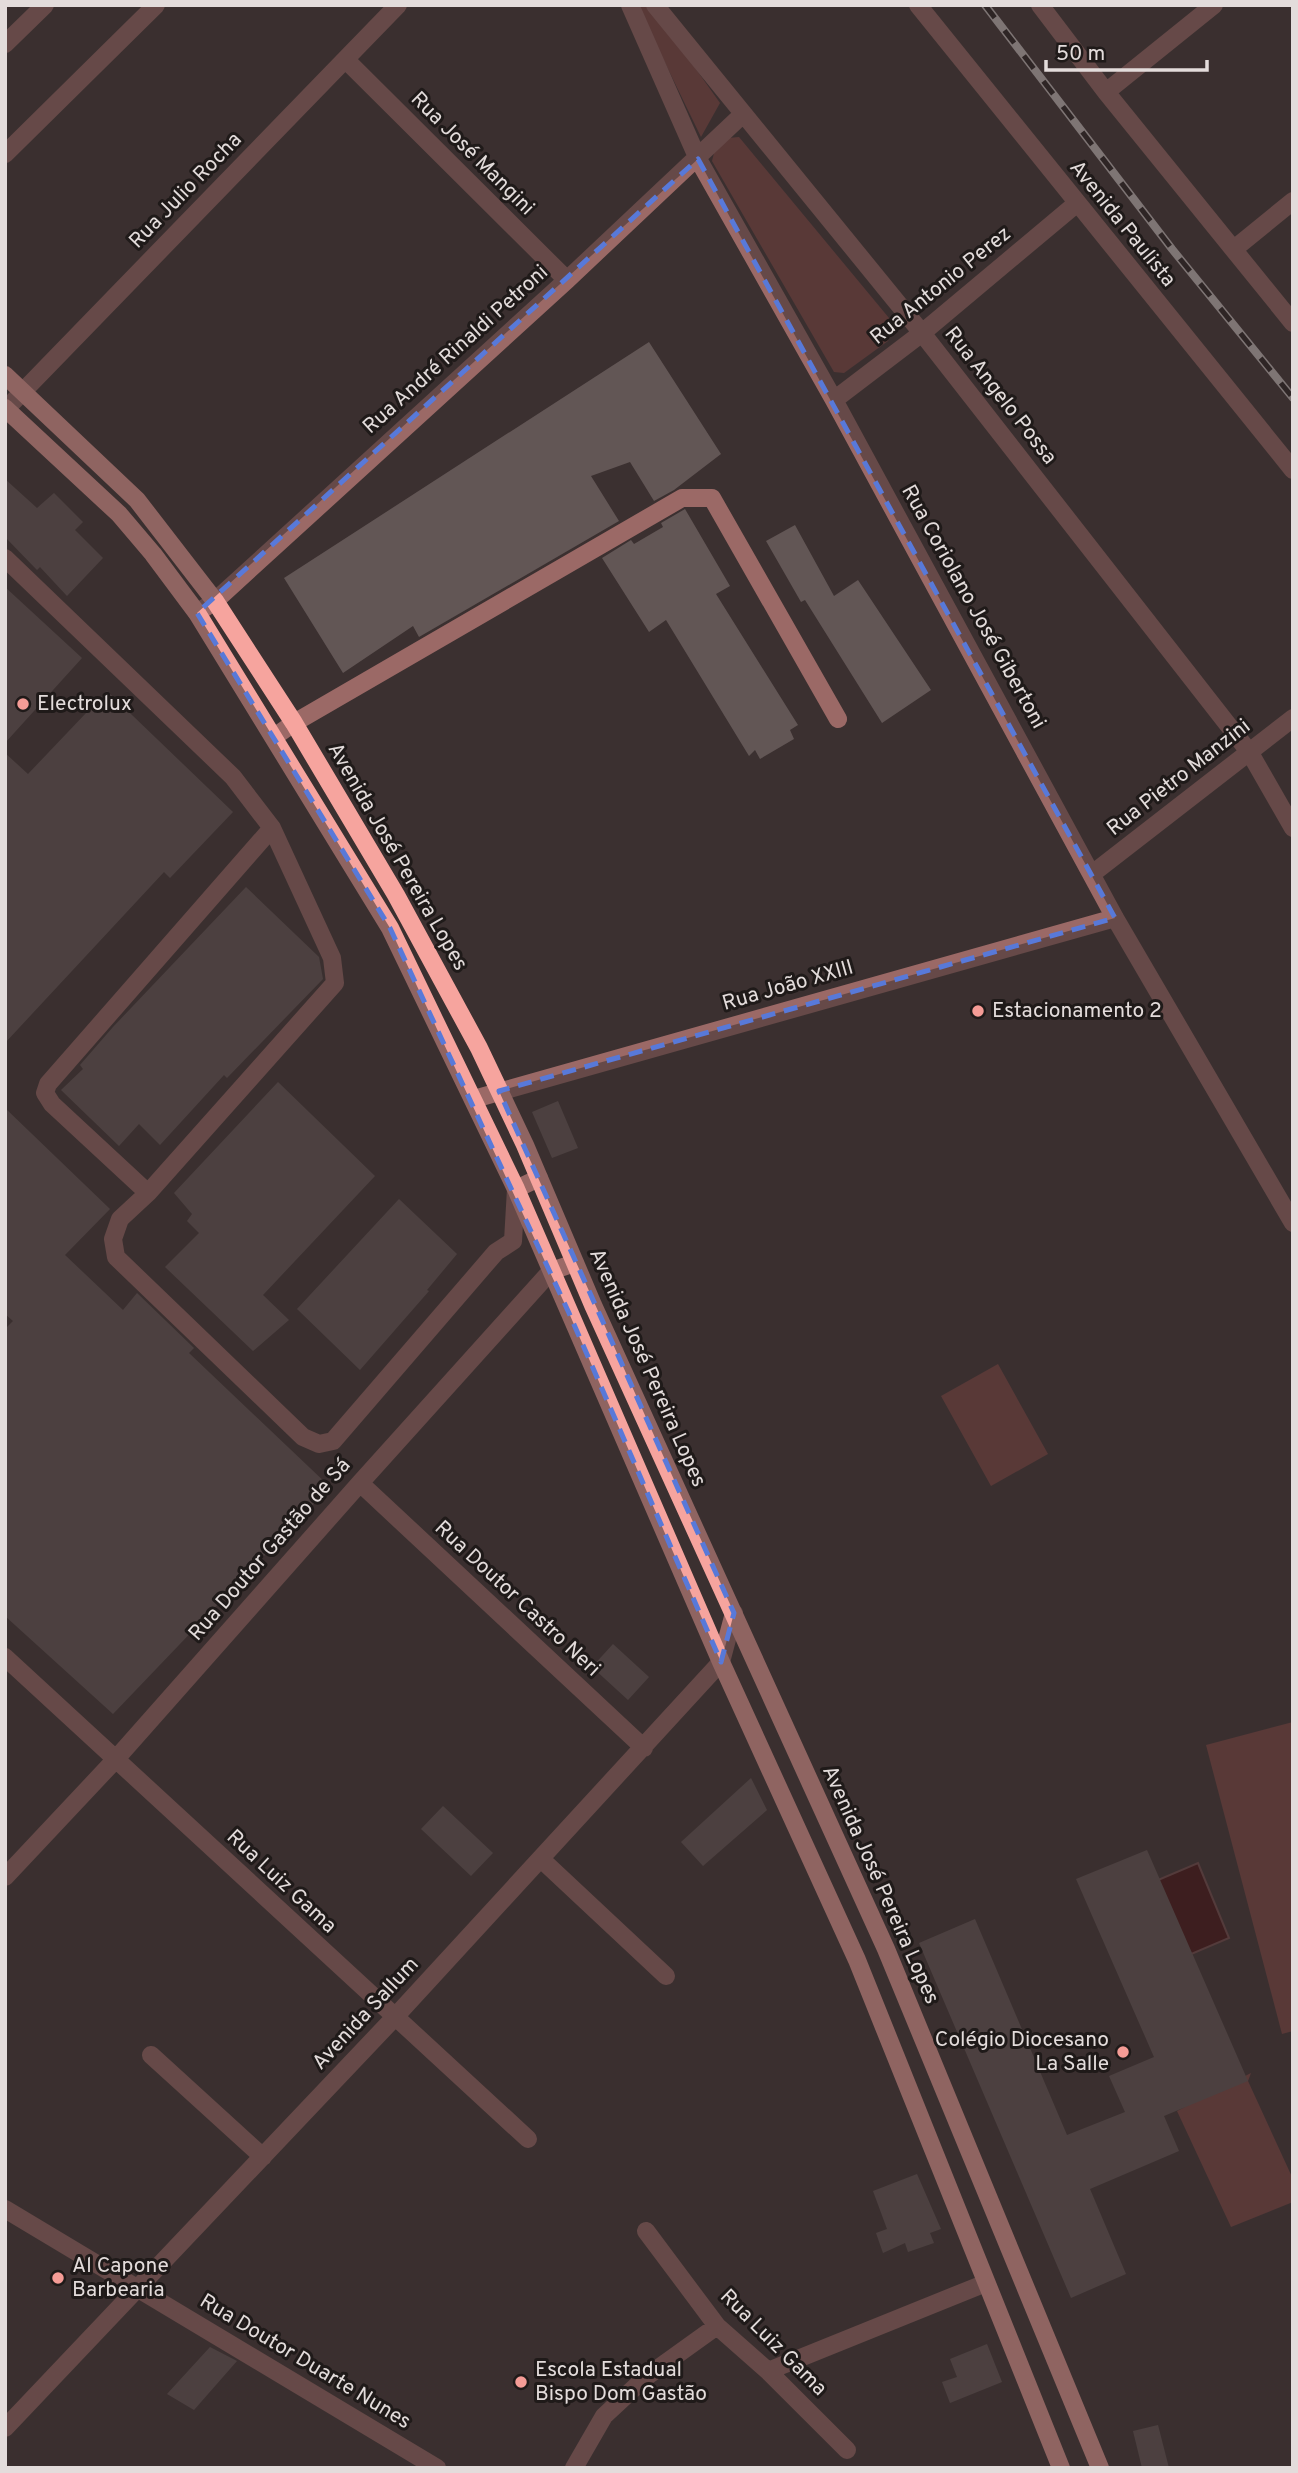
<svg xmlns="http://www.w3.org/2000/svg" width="1298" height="2473" font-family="Overpass,sans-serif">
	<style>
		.park { fill: #7e4542 }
		.water { fill: #420a0c; stroke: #72494a; stroke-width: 2 }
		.building { fill: #625655 }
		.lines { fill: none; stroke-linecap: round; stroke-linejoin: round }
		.minor { stroke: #9b6966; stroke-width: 18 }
		.major { stroke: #f6a49e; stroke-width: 18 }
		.rail-casing { stroke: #d0c9c8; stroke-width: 8 }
		.rail { stroke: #1f1a19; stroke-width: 5; stroke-dasharray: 16; stroke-linecap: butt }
		.marked { fill: none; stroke: #5879d9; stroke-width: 5; stroke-dasharray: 14 9; stroke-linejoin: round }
		.poi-dot { fill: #f59c96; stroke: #1f1a19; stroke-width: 2.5 }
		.labels { text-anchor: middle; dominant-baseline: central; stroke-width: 6; stroke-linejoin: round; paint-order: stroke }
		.street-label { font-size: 21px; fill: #e3dcdb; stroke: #1f1a19 }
		.poi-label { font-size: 21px; fill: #e3dcdb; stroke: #1f1a19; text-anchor: start }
	</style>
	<rect width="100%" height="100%" fill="#3b3030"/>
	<!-- park -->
	<path class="park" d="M637,5l15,2 68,96 -19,34z
		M739,137l150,181 3,11 -4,12 -44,32 -10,-1 -122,-211 3,-12 13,-11z
		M998,1364l50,90 -57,32 -50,-90z
		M1293,1722v309l-11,3 -76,-289z
		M1251,2073l-3,8 45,98v23l-62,25 -54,-116z"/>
	<!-- water -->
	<path class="water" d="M1198,1863l31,75 -40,17 -31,-75z"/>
	<!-- building -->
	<path class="building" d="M649,342l72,112 -47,36 -20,11 -24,-39 -39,14 28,45 -200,116 -6,-11 -70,47 -59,-95z
		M5,479l32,29 17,-15 29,29 -8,8 28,28 -36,38 -27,-29 -3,3 -32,-33z
		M685,509l45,77 -14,8 82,131 -8,5 4,9 -34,20 -5,-9 -6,6 -83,-136 -17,12 -47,-74 29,-18 3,4 29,-17 -2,-4z
		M795,525l39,71 24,-16 73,110 -49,33 -77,-123 -4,2 -35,-61z
		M5,587l77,71 -77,85z
		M107,691l126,121 -63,66 -6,-6 -159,171v-290l23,21z
		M246,887l73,70 4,22 -96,99 -3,-3 -64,70 -21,-21 -20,22 -58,-56 22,-21 -3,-4 33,-38z
		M278,1082l97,94 -112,119 26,25 -36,31 -88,-84 34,-34 -12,-12 5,-7 -18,-21z
		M558,1101l20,47 -26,10 -20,-46z
		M5,1108l105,101 -45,46 58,55 14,-17 57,55 -5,5 141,134 -217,227 -108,-98v-287l8,-8 -8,-7z
		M399,1199l58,55 -30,36 2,1 -69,79 -63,-61z
		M613,1644l36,33 -21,23 -36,-33z
		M751,1778l16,32 -64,56 -22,-24z
		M443,1806l50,47 -22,23 -50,-47z
		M1147,1850l101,231 -84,35 15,35 -89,38 36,85 -55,24 -152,-355 56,-24 92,216 58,-23 -16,-36 45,-19 -78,-178z
		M917,2174l24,55 -11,4 4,10 -26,9 -3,-9 -22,10 -7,-20 11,-4 -14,-38z
		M987,2344l15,38 -52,21 -8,-21 15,-5 -7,-18z
		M210,2347l27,14 -43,49 -27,-16z
		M1158,2425l11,43h-27l-9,-37z"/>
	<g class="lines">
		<!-- minor -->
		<path class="minor" d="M630,5l68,154 136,241 281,518 178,305
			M655,5l267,328 328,420 43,75
			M918,5l375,465
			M1040,5l66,87 187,231
			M5,44l40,-39
			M346,60l221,220
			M1106,92l108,-87
			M5,154l151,-149
			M1234,249l59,-48
			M834,400l88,-67 154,-129
			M6,409l392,-404
			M5,558l228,219 39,51 60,130 3,25 -187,210 -28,26 -7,20 3,18 187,180 16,7 14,-3 163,-189 17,-11 3,-52 23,-11
			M197,613l18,-12 352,-321 175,-165
			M274,737l20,-14 388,-225h30l126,221
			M1092,874l201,-156
			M474,1099l641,-181
			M148,1193l-96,-89 -7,-11 3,-9 224,-256
			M360,1483l284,265
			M5,1657l523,482
			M541,1859l125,117
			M5,1877l110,-117 245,-277 191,-212 24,-8
			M151,2055l112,102
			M5,2209l432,259
			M646,2231l71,95 51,45 79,79
			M768,2371l218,-88
			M5,2428l389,-410 327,-356 13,-49
			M574,2468l30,-52 42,-39 71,-51"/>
		<!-- major -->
		<path class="major" d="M5,375l132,125 78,101 79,122 102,172 83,153 46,97 68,160 293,644 214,519
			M5,408l114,106 34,40 44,59 193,315 126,261 205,473 136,298 204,508"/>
		<!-- rail casing -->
		<g class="rail-casing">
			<path id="rail" d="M985,5l187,244 121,149"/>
		</g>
		<!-- rail -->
		<use href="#rail" class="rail"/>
	</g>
	<!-- marked area -->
	<path d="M0 0H1298V2473H0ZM698,159l417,759 -616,173 235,522 -13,49 -152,-349 -179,-385 -193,-315z" fill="#3b3030" fill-opacity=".55" fill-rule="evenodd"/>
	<path class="marked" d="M698,159l417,759 -616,173 235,522 -13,49 -152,-349 -179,-385 -193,-315z"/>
	<!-- markers -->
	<g class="poi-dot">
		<circle cx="23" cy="704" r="7"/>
		<circle cx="978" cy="1011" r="7"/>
		<circle cx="1123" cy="2052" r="7"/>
		<circle cx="58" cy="2278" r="7"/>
		<circle cx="521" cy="2382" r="7"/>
	</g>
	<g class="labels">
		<!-- street labels -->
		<g class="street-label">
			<text transform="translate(472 154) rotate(45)">Rua José Mangini</text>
			<text transform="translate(186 191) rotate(-46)">Rua Julio Rocha</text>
			<text transform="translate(1122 224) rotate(51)">Avenida Paulista</text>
			<text transform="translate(941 286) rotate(-39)">Rua Antonio Perez</text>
			<text transform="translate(456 350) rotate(-42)">Rua André Rinaldi Petroni</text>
			<text transform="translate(1000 396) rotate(52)">Rua Angelo Possa</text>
			<text transform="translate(973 607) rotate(61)">Rua Coriolano José Gibertoni</text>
			<text transform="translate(1179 778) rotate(-38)">Rua Pietro Manzini</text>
			<text transform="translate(397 857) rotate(60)">Avenida José Pereira Lopes</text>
			<text transform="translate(788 986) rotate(-16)">Rua João XXIII</text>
			<text transform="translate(647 1368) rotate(66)">Avenida José Pereira Lopes</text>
			<text transform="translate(270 1550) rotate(-49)">Rua Doutor Gastão de Sá</text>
			<text transform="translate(517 1599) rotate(43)">Rua Doutor Castro Neri</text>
			<text transform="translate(281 1882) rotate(43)">Rua Luiz Gama</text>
			<text transform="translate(880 1885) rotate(66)">Avenida José Pereira Lopes</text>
			<text transform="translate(366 2014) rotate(-47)">Avenida Sallum</text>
			<text transform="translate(773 2343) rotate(45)">Rua Luiz Gama</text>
			<text transform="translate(305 2362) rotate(31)">Rua Doutor Duarte Nunes</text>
		</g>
		<!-- poi labels -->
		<g class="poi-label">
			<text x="37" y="704">Electrolux</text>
			<text x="992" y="1011">Estacionamento 2</text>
			<text x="1109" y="2040" text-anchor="end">Colégio Diocesano<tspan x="1109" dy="24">La Salle</tspan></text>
			<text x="72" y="2266">Al Capone<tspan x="72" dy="24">Barbearia</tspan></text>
			<text x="535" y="2370">Escola Estadual<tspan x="535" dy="24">Bispo Dom Gastão</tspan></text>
		</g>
	</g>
	<!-- border -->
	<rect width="1298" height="2473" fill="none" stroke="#e3dcdb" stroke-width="14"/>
	<!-- scale -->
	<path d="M1046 60v10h161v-10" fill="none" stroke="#e3dcdb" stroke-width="3.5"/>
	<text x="1056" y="60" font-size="21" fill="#e3dcdb" stroke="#1f1a19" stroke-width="5" paint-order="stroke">50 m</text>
</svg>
